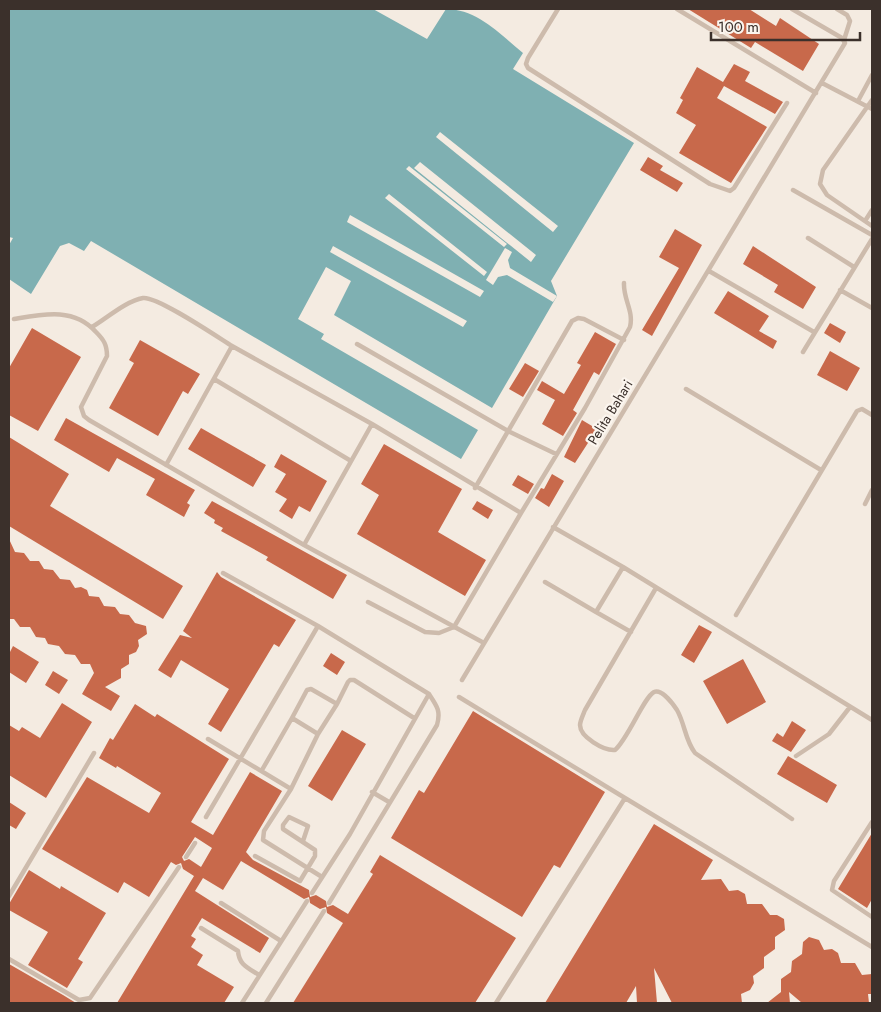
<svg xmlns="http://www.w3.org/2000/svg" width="881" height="1012" font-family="Jost,sans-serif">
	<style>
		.water { fill: #7fb0b2 }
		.pier { fill: #f4ebe1 }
		.building { fill: #c8694b; fill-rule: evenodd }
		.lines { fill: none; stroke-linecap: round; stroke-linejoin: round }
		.lane { stroke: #cdbbac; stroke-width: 4.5 }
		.labels { text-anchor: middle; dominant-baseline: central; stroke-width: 4.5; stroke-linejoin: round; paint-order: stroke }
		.street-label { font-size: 14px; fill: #3b302b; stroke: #fbf5ee }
	</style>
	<rect width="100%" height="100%" fill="#f4ebe1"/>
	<!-- water -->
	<path class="water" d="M9,9h364l54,30 19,-30c31,0 54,25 77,44l-10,16 121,74 -83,138 6,15 -65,112 -158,-93 17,-34 -25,-14 -28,52 26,15 -3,5 157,91 -17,29 -370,-218 -7,10 -15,-8 -9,3 -29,48 -22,-15v-34l4,-7 -4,-1z"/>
	<!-- pier -->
	<path class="pier" d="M440,132l118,94 -5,6 -117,-95z
		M420,162l116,93 -5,7 -117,-94z
		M409,166l98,78 -3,3 -98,-78z
		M389,194l98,78 -3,4 -99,-78z
		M350,215l134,76 -4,6 -133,-75z
		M333,246l134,75 -4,6 -133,-75z
		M505,248l7,4 -4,8 2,8 47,28 -4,6 -46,-27 -9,2 -5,8 -7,-5z"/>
	<!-- building -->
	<path class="building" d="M688,9h61l27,17 4,-8 39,26 -16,27 -48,-29 -4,6z
		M734,64l16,8 -5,9 38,21 -8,12 -51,-28 -7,12 50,29 -36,56 -52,-30 17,-28 -20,-12 7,-13 -3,-2 17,-31 26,15z
		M648,157l15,9 -3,4 23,13 -6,9 -37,-22z
		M675,229l27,16 -50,91 -10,-6 37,-62 -20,-11z
		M753,246l63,41 -13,22 -29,-17 4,-7 -35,-21z
		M728,291l41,25 -10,15 18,10 -4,8 -59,-36z
		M830,323l16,9 -6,11 -16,-10z
		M32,328l49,29 -43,74 -29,-16v-47z
		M595,332l21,12 -17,31 -5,-3 -21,38 4,3 -14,23 -21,-12 13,-24 -18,-10 5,-9 22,13 17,-29 -4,-2z
		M140,340l60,34 -12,20 -5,-3 -25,45 -49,-28 25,-45 -5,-3z
		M830,351l30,17 -13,23 -30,-16z
		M525,363l14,8 -16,26 -14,-8z
		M66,418l129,72 -8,13 3,2 -6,12 -38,-22 9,-16 -38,-21 -8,14 -55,-32z
		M582,420l15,9 -22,34 -11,-6z
		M201,428l65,37 -13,22 -65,-38z
		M9,437l60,37 -19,32 133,80 -20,33 -154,-93z
		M384,444l78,45 -24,43 48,28 -21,36 -108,-62 22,-39 -18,-11z
		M281,454l46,27 -17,31 -11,-6 -7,13 -13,-8 8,-12 -12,-7 11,-18 -12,-7z
		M552,474l12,7 -15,26 -14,-9 6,-10 3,1z
		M518,475l16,9 -6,10 -16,-9z
		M212,501l135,74 -14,24 -67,-39 2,-3 -47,-26 2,-3 -9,-5 1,-3 -11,-7z
		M477,501l16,9 -5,9 -16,-10z
		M9,539l6,13 9,1 6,8h9l5,8 9,1 7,9 10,1 5,8 6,-1 6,3 2,6 10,1 5,9 11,1 5,7 9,1 6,8 11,3 1,8 -9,6 1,6 -3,6 -7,3v9l-8,5v9l-16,9 15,9 -9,15 -29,-17 12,-21 -4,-9h-9l-6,-9 -10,-1 -6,-8 -11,-2 -3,-6 -9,-1 -6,-10h-10l-6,-8h-5z
		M217,572l4,5 75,43 -17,27 -5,-3 -53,88 -13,-8 21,-35 -48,-29 -10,18 -13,-8 22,-35 12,3 -9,-7z
		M699,625l13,7 -18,31 -13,-8z
		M13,646l26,16 -13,21 -17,-11v-18z
		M331,653l14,9 -8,13 -14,-9z
		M743,659l23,43 -39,22 -24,-43z
		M53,671l15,9 -9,14 -14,-9z
		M62,703l30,19 -46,76 -37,-23v-50l10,6 3,-4 18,11z
		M135,704l20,13 2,-3 72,45 -38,63 22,13 37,-63 32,19 -36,61 7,8 56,30 1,7 6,-2 10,6 1,6 6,-2 15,9 25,-40 -3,-2 10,-17 136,83 -41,65h-182l50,-80 -16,-10 -1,-6 -6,2 -10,-6 -1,-6 -5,2 -63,-38 -18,29 -20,-12 -8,13 74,47 -9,15 -58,-35 -11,18 5,3 -5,8 12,8 -6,10 37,22 -10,16h-107l77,-127 -11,-7 -2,-6 -5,2 -5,-3 -22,35 -25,-15 -6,11 -76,-44 45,-72 62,36 12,-20 -44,-27 -1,2 -17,-10 11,-20 3,2zM195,837l17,11 -11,19 -12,-8 -5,2 -2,-4z
		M473,711l132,81 -45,76 -6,-3 -32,52 -131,-79 28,-48 5,3z
		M792,721l14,9 -15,22 -19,-11 5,-8 6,4z
		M342,730l24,14 -34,57 -24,-15z
		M788,756l49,29 -10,18 -50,-29z
		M9,802l17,11 -10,16 -7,-4z
		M654,824l59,36 -12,20 20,-1 8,12 9,-1 7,4 2,10h15l8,11h7l7,4 1,11 -10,7v12l-11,8v11l-11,8 1,7 -4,7 -9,4 1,9h-70l-18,-35 3,35h-20l-1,-17 -10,17h-81z
		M872,833v66l-5,9 -29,-19z
		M29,870l31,19 1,-3 45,27 -28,46 5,3 -16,26 -39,-23 20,-33 -39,-22v-6z
		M809,937l10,3 5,10 8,-1 6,4 3,10h14l7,12 10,-1v20h-4l1,9h-67l-13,-11 1,11h-23l14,-11v-13l10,-7 1,-11 10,-7 1,-12z
		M9,964l54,31 13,8h-67z"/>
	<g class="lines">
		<!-- lane -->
		<path class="lane" d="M558,9l-30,49 -2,6 2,4 182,116 20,7 4,-3 53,-85
			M677,9l139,84
			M837,9l10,6 3,6 -6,19
			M822,83l50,26
			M872,100l-49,70 -3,14 7,11 45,31
			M858,101l14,-26
			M793,190l79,45
			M865,221l7,-11
			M808,238l46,29
			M709,271l105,61
			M840,290l32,18
			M14,319c29,-5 60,-12 82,13 8,8 11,13 11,24l-26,51 3,9 5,4 215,125 180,98
			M92,327c15,-9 34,-26 51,-29 14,-2 73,38 89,48
			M357,344l153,88 46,22
			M803,352l69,-113
			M214,379l137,82
			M686,389l135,81
			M166,465l66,-119 140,78 149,89 -67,114 -15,6 -14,-1 -57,-30
			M475,488l97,-167 6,-3 6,1 40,21
			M865,504l7,-14
			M521,513l64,-105 45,-81c4,-16 -7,-28 -6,-44
			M553,527l70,40 249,153
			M304,545l68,-121
			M623,567l-27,45 35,20
			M223,573l95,53
			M545,582l51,30
			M656,588l-71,122c-2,5 -5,11 -5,15 0,12 24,26 35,25 13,-11 29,-53 39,-58 8,-3 19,12 23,18 8,14 8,30 18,43l97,66
			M736,615l121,-204 5,-2 10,6
			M462,680l383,-637 -3,-5 -50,-29
			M459,697l166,101
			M337,704l11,-22 2,-2h4l60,38
			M292,718l15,-28 4,-1 26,15 -19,30
			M208,739l83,50 -27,42 -1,9 59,37
			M796,756l33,-22 21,-27
			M262,770l30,-52 26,16 -27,55
			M372,792l17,10
			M206,817l112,-191 111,68c8,12 12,17 8,31l-108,178
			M872,822l-38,59 -2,9 40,27
			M255,856l45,25 15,-25v-6l-32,-21v-4l6,-8 19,9 -5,15
			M186,857l9,-14
			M312,893l38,-59 79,-140
			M9,896l85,-143
			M221,903l60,38
			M201,928l37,23c1,14 10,17 21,24
			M9,959l70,41 11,-2 89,-131
			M242,1003l65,-102
			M266,1003l58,-92
			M496,1003l129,-205 247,149"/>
	</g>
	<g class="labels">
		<!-- street labels -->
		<g class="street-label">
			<text transform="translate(610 412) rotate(-59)">Pelita Bahari</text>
		</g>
	</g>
	<!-- border -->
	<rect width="881" height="1012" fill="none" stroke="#3b302b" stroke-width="20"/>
	<!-- scale -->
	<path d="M711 32v8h149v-8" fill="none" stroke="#3b302b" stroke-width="2.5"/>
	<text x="718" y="32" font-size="15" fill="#3b302b" stroke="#fbf5ee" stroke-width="4" paint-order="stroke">100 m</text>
</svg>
